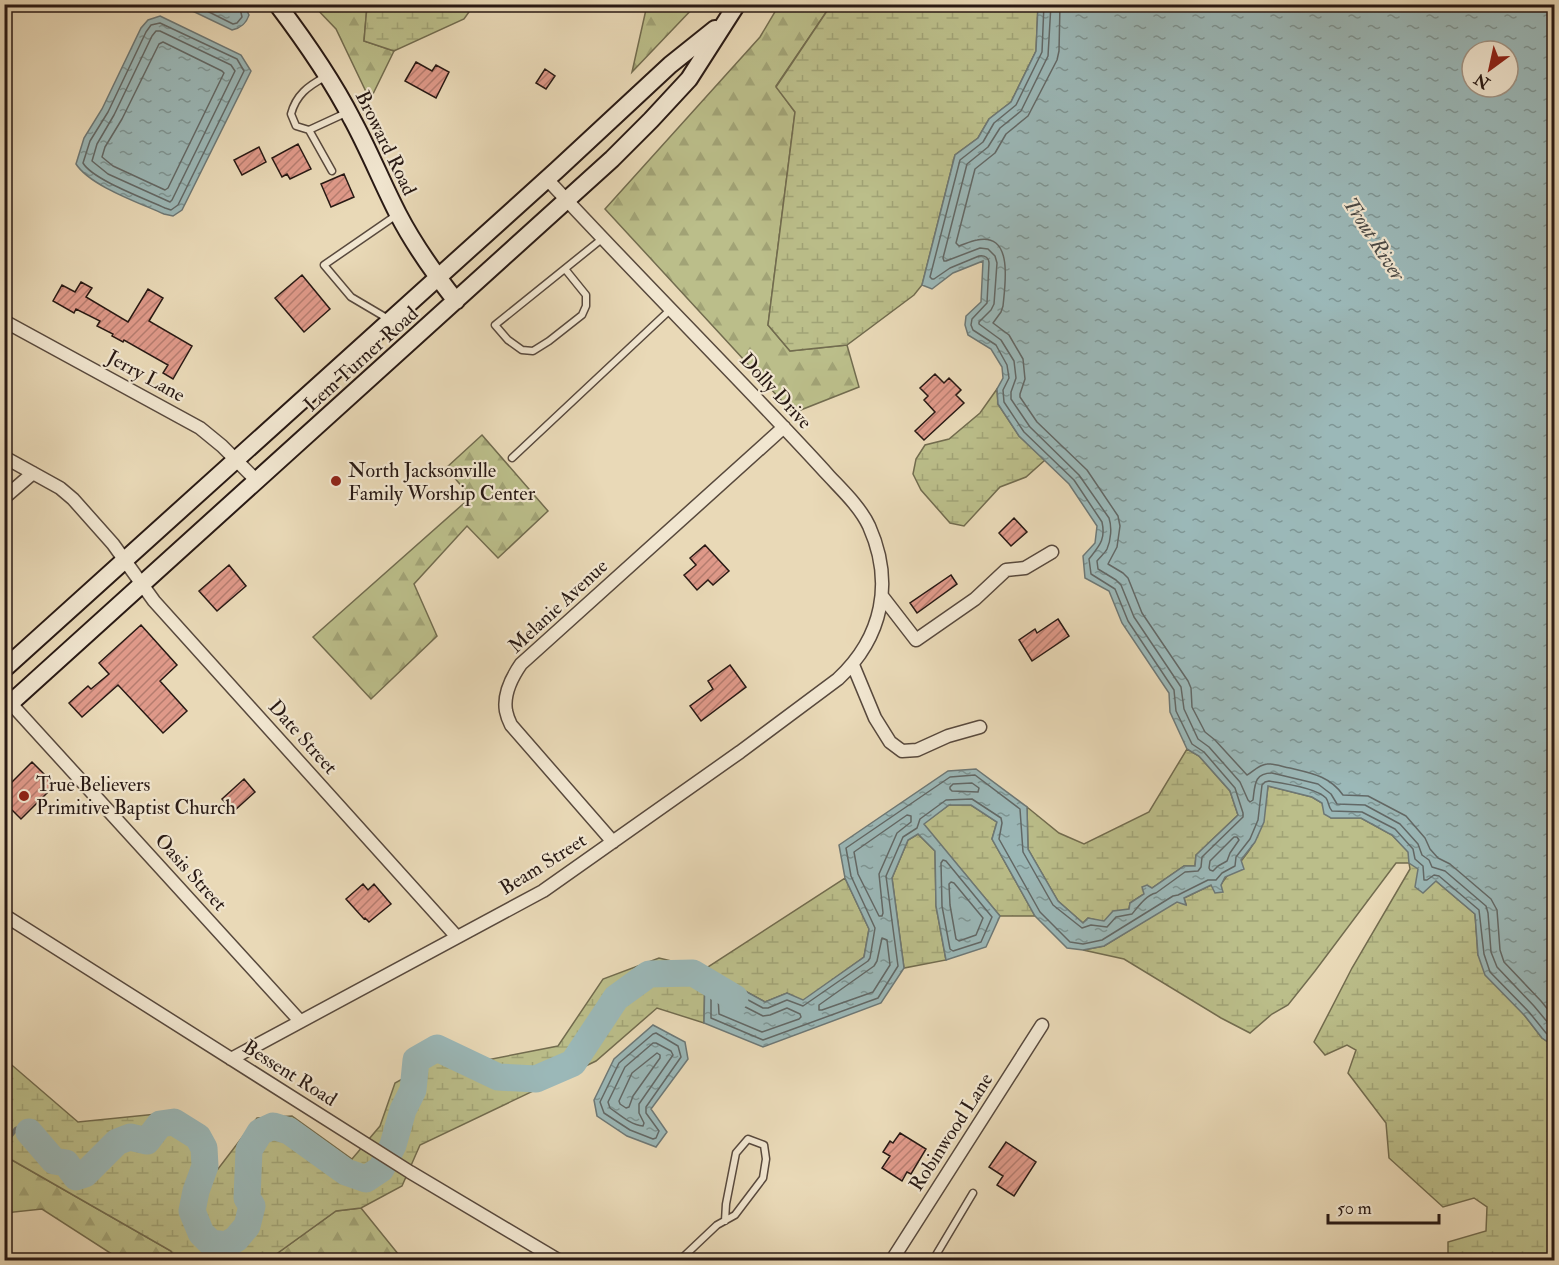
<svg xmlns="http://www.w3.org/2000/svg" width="1559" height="1265" font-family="'IM FELL Double Pica',serif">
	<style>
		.forest { fill: url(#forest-firs); stroke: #726c4f; stroke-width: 1.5 }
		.wetland { fill: url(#wetland-marsh); stroke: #726c4f; stroke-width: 1.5 }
		.water { fill: url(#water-ripples); stroke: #6d7876; stroke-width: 1.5; fill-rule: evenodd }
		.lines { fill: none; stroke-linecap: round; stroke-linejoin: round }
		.shore { stroke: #626866; stroke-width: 1.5 }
		.stream { stroke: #6d7876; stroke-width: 4.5 }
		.river { stroke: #9bb8b8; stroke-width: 27 }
		.building { fill: url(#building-hatch); stroke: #281914; stroke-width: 1.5 }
		.lane-casing { stroke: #58493d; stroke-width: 9 }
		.street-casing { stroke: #58493d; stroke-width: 15 }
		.secondary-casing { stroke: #281914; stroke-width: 20 }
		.lane { stroke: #f1e6d0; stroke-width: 6 }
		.street { stroke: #f1e6d0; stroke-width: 12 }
		.secondary { stroke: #f1e6d0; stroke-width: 16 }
		.poi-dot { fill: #8f2418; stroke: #f1e6d0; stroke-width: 2 }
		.labels { text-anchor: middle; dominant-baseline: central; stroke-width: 4.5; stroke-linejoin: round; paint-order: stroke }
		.street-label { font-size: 20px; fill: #281914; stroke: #f1e6d0 }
		.poi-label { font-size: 20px; fill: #281914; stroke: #f1e6d0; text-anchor: start }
		.water-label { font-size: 21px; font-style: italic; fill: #4a4945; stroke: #f1e6d0 }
	</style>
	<defs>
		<pattern id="forest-firs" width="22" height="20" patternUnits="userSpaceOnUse" patternTransform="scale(1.5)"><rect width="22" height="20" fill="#bbbe8a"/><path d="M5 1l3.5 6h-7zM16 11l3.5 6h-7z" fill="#a1a376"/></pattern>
		<pattern id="wetland-marsh" width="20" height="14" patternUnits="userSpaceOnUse" patternTransform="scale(1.5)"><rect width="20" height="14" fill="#bbbe8a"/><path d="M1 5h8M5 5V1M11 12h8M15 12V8" fill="none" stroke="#a1a376"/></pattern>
		<pattern id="water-ripples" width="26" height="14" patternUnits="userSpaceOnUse" patternTransform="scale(1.5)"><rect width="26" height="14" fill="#9bb8b8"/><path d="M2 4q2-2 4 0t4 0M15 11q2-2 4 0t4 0" fill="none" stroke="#7e9594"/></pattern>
		<pattern id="building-hatch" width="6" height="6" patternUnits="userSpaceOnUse" patternTransform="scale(1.5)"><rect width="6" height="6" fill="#df9989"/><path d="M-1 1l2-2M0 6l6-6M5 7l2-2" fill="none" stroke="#b57c6f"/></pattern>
	</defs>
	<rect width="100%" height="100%" fill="#e9d9b7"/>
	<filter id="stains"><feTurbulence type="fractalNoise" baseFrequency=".00333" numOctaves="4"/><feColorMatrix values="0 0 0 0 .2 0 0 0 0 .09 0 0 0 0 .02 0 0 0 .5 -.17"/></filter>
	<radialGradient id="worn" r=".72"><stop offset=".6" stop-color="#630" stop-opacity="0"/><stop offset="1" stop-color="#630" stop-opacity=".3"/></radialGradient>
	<!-- forest -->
	<path class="forest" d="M313,5h56l-2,1 -3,35 30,10 -24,49 -34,-71z
		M647,5h49l-64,67z
		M779,5h52l-55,81 19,26 -27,213 22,26 57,-6 12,42 -66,26 -188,-204 155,-172z
		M482,435l66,76 -50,47 -31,-32 -53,58 23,52 -66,63 -58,-62 158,-140 -25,-29z
		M5,1156l166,95 4,9h-54l-79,-51 -37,4z
		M361,1208l42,52h-135l68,-49z"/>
	<!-- wetland -->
	<path class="wetland" d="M369,5v-1l105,1 -10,14 -70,32 -30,-10 3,-35z
		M831,5h207l-2,46 -25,51 -22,17 -11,19 -23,17 -33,130 -8,10 -67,50 -57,6 -22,-26 27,-213 -19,-25z
		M997,389l1,15 21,32 26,24 -19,17 -26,10 -36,39 -14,-3 -29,-33 -8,-16 3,-15 9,-14 24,-6 31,-26z
		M1187,749l12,7 31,35 8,24 -42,40 -1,11h-11l-32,22h-9l1,6 -14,9 -1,6 -25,13 -16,-4 -5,5 -25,-22 -30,-52 -1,-42 32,26 25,11 65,-32z
		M1268,786l44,11 10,6 9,15h30l31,17 44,46 39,33 3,41 64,83 12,8v214h-106v-18l38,-11 1,-24 -13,-9 -31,9 -54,-49 -3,-35 -38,-50 8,-23 -9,-5 -22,10 -11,-13 38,-74 58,-99 -1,-6h-13l-81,108 -27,34 -16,9 -22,19 -29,-15 -97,-59 -41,-9 21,-4 73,-45 9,3 -2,-6 27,-13h10c5,-10 14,-17 21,-25 21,-26 22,-42 26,-74z
		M949,805h22l26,17 -5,17 43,77h-35l-77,-92z
		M918,834l17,17 1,55 10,54 -42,8 -12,-90 16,-38z
		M845,878l24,51 -5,28 -61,44 -16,-8 -22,9 -60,-33 -1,54 -47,-15 -61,53 -176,84 -18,41 -41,22 -25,3 -68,49h-93l-4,-9 -166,-95 1,-96 72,62 89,-9 37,17 14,39 39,-51 35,-2 60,43 28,-33 15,-43 11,-6 12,-32 22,-6 47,21 71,-14 45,-67 56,-21 46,11z"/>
	<!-- water -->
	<path class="water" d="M180,5h64l5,10c-3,9 -8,13 -17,15z
		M1038,5h516v1041l-12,-8 -17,-22 -40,-41 -7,-20 -3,-41 -39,-33 -13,12 -8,-6 3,-18 -9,-6 -1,-11 -16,-17 -31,-17h-30l-7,-4 -2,-11 -10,-6 -44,-11 -4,36 -9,20 -14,18 3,9 -19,8 -4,8 2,7 -8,1 -4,-8 -27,13 2,7 -9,-3 -73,44 -21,4 -16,-2 -32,-32 -43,-77 5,-17 -26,-17h-22l-25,19 76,92 -14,31 -40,13 -10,-54 -1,-55 -17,-17 -10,6 -16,38 12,90 -23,35 -118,44 -59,-24 1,-54 60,33 22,-9 16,7 61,-43 5,-28 -24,-51 -6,-33 109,-74 28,-2 51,38 1,42 30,52 25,22 5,-5 16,3 9,-10 16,-2 1,-6 14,-9 -2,-7 5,-2 5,3 32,-22h11l1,-11 42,-40 -8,-24 -31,-35 -12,-7 -17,-37 -1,-19 -47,-70 -13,-32 -24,-13 -2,-22 12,-13 2,-17 -28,-42 -50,-48 -21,-32 -1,-15 6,-11 -1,-11 -11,-18 -23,-14 -3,-10 1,-9 15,-14 2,-41 -30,12 -21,16 -10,-4 33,-130 23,-17 11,-19 22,-17 25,-51zM1472,51h36v36h-36z
		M160,16l81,39 10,16 -69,139 -9,6 -9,-2c-24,-11 -74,-28 -88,-50l8,-26 18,-29 39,-81 7,-8z
		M653,1025l32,17 3,17 -37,50 16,23 -11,15 -29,-11 -30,-20 -3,-16 20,-41z"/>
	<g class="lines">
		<!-- shore -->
		<path class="shore" d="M193,4l40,20 4,-1 5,-6 -3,-13
			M1044,4l-2,48 -26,53 -22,18 -11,19 -23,18 -30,117 2,2h2l16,-11 29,-12c6,-1 10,2 10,7l-2,40 -15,16 -1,6 2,5 23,15 11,20 2,13 -6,12 1,12 20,30 50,48 28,42c4,18 -3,24 -13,37l2,15 24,15 13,32 46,69 2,21 16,33 12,8 31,36 8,25v4l-41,40 -1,10 -3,4 -13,1 -29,21c-10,2 -18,14 -24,21l-16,3 -9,10 -16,-2 -9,3 -29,-23 -30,-53 -3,-43 -45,-34 -25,2 -104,71 5,28 24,52 -5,30 -2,3 -65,45 -16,-6 -19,8h-5l-50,-27 -2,3v34l52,22 115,-42 20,-32 -12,-90 17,-39 14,-9 3,-9 26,-19 26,-1 29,19 1,5 -3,16 41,73 30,30 13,2 19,-4 71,-44 5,-1 30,-15h8l6,-7 13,-7 1,-9 14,-18 8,-19 4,-35 3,-3 4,-1c14,2 48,7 57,17 3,4 2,9 6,13l30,1 33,17 18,20 2,10 8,7 1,14h3l7,-5 5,1 40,34 5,44 6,18 39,40 17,21 8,6
			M1051,4l-3,52 -27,55 -21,17 -12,19 -21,17 -24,94 1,3h2l34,-13 8,1 7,7 2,7 -3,41 -3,6 -12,12v2l22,16 13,21 2,17 -5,14v7l19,28 49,48 30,43c3,9 2,22 -2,31 -2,4 -7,8 -10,12l1,8 18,11 5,5 13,32 47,70 3,22 14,30 11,8 31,35 8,18 2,2 3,-2c2,-15 1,-27 19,-27l46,11 13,10 6,10 28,1 35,19 18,20 4,11 7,5 3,7 13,4 41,35 2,7 3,39 6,15 37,39 20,24
			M1060,4l-1,47 -2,9 -29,56 -22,18 -11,19 -20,16 -19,74 3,3c6,-2 12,-5 18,-6 37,-8 28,45 26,66l-2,6 -8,11 16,12 14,24 2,20 -5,15v3l17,25 50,48 31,46 2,10 -3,21 -9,17 15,9 5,5 14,35 46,68 3,7 1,19 13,25 10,8 32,35c6,-3 11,-10 20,-11 7,-1 16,3 23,4 21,5 40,8 53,27l25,1 38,20 19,22 5,11 8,9 12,6 41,35 6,11 3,40 4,12 37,39 13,16
			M160,23l77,36 7,12 -66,134 -7,5 -6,-2c-19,-9 -72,-28 -82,-45l7,-22 18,-29 38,-80 5,-7z
			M156,31h4l71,34 4,6 -63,129 -2,2 -62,-28 -16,-13 5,-17 17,-29 38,-79z
			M163,42l59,29 2,2 -56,115 -3,2 -52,-24 -11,-9 3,-10 17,-28 37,-75z
			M972,783l7,5 -1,4 -26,-1 -2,-2v-2l3,-3z
			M907,815l4,1v6l-14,11 -18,41 4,39 -1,3h-3l-21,-42 -4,-22z
			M1234,837h3l2,3 -9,13 -3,8 -9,5 -5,5 -3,-1 -1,-2 1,-7z
			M943,860l3,1 46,56 -11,25 -28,9 -3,-2 -8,-43 -1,-43z
			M951,882l3,1 29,35 -7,17 -17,6 -3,-2 -6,-34 -1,-21z
			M882,938l5,2 3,25 -17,27 -51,18h-3v-5l55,-39 3,-5z
			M720,994l43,22 7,-1 17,-7 13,6 1,3 -2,2 -37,13 -43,-18 -1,-17z
			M653,1034l3,-1 22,13 3,11 -35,50v6l13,18 -3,7 -3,1 -23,-9 -26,-17 -4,-11 19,-39z
			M653,1043h3l15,8 2,4 -34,49v9l5,10 -1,3c-12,-1 -23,-11 -33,-18l-2,-6 17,-35z
			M657,1053l3,2v3l-27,38 -4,11 -3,1 -6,-4 -1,-3 13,-28z"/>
		<!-- stream -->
		<path class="stream" d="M4,1147l4,-8 8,-10 7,-2 6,5"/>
		<!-- river -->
		<path class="river" d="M29,1132l25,29 12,2 10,14 9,-3 32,-32 13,-5 17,4 13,-17 14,-2 24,15 6,11 1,18 -9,25 -4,20 9,22 10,10 15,2 10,-6 11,-13 5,-20 -5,-8 2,-48 11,-18 13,-6 16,5 57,41 20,7 15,-10 12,-24 10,-35 10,-20 3,-30 21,-12 61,29 38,2 37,-16 43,-65 33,-24 44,-1 42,25"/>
	</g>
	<!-- building -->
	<path class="building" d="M416,62l16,9 4,-6 13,7 -13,26 -31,-17z
		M545,69l10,7 -9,13 -10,-6z
		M298,144l13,25 -21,10 -3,-5 -5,3 -10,-19z
		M259,147l7,15 -24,13 -8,-15z
		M344,174l10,23 -23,10 -10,-23z
		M302,275l28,34 -26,23 -29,-34z
		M81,282l11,6 -6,9 42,25 20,-33 15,9 -14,23 43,25 -19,33 -10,-6 5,-8 -44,-25 -1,2 -11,-6 1,-2 -16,-8 3,-5 -24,-12 -2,4 -21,-12 9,-16 13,7z
		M935,374l9,9 5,-5 12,12 -5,5 8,8 -40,37 -9,-9 20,-19 -11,-12 4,-4 -8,-8z
		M1014,518l13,14 -16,14 -12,-13z
		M705,545l24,26 -16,14 -5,-5 -11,10 -13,-15 12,-10 -6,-7z
		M229,565l17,21 -29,25 -18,-20z
		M951,575l6,9 -40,29 -7,-10z
		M1058,619l11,17 -37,25 -13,-21 16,-11 2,4z
		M141,625l36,40 -17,16 27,30 -24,22 -45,-48 -36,32 -13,-14 19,-17 3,3 18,-15 -10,-11z
		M730,665l16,22 -45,34 -11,-15 23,-17 -5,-8z
		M32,762l23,23 -34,34 -17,-17v-12z
		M244,779l11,13 -21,19 -12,-12z
		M363,884l5,6 6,-6 17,20 -22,18 -4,-4 -1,1 -18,-20z
		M900,1133l26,16 -15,25 -4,-2 -5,9 -20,-13 8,-12 -7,-4 7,-11 3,2z
		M1006,1142l30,20 -22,34 -17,-11 6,-9 -14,-9z"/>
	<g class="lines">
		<!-- lane casing -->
		<g class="lane-casing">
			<path id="lane" d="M309,130l-13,-4 -5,-12c5,-19 17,-28 34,-37
				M332,171l-23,-41 39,-18
				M565,269l21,26v11l-4,9 -33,26 -16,10 -11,-1 -14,-10 -13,-15 108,-87
				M390,320l-39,-23 -27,-32 74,-51
				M512,458l159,-149
				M680,1260l37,-35 18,-10 28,-37 3,-19 -2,-14 -16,-6 -12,14 -10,51 -1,17
				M933,1260l40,-67"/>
		</g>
		<!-- street casing -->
		<g class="street-casing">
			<path id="street" d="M4,321l196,107 22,18 35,35
				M4,457l56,31 13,11 40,45 41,57 303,336
				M4,498l29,-25
				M882,596l34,44 59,-41 31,-29 19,-2 27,-16
				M853,665l22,53 15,24 12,9 15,-1 31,-14 32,-9
				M4,696l296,325
				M613,842l-102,-117c-2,-4 -4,-9 -5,-14 -3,-17 6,-34 15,-47l263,-237
				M4,915l406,257 148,88
				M231,1059l312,-168 197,-139 98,-73c45,-42 56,-97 31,-153 -9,-19 -26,-35 -40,-50 -18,-20 -37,-40 -56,-60 -75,-79 -152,-157 -226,-237
				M892,1260l150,-235"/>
		</g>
		<!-- secondary casing -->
		<g class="secondary-casing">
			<path id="secondary" d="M277,4c28,37 54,74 75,115 17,31 30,64 46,95 16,31 36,59 58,87
				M4,669l553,-499 113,-105 45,-36
				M4,709l608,-550 39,-39 38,-41 48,-75"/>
		</g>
		<!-- lane -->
		<use href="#lane" class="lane"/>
		<!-- street -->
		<use href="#street" class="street"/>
		<!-- secondary -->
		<use href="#secondary" class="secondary"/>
	</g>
	<!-- markers -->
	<g class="poi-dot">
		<circle cx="336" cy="481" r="6"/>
		<circle cx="24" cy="796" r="6"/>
	</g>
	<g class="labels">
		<!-- street labels -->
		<g class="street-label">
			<text transform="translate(386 143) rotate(64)">Broward Road</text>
			<text transform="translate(361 359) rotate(-42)">Lem Turner Road</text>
			<text transform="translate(146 376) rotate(29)">Jerry Lane</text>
			<text transform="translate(776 391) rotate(47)">Dolly Drive</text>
			<text transform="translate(558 606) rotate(-43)">Melanie Avenue</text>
			<text transform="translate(303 737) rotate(48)">Date Street</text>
			<text transform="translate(543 864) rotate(-32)">Beam Street</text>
			<text transform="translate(191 872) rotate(48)">Oasis Street</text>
			<text transform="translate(290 1073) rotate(32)">Bessent Road</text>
			<text transform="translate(951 1132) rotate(-57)">Robinwood Lane</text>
		</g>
		<!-- poi labels -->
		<g class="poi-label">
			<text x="348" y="470">North Jacksonville<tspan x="348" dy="23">Family Worship Center</tspan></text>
			<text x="36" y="784">True Believers<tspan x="36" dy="23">Primitive Baptist Church</tspan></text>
		</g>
		<!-- water labels -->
		<g class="water-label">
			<text transform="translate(1374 239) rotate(57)">Trout River</text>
		</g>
	</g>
	<!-- margin -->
	<rect width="1559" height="1265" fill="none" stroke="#e9d9b7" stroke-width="24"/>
	<rect x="6" y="6" width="1547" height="1253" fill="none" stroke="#281914" stroke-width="3"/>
	<rect x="12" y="12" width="1535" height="1241" fill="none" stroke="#281914" stroke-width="1.5"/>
	<!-- north arrow -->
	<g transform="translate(1490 69) rotate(213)"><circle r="28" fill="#f1e6d0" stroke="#a19485" stroke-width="1.5"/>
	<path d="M0-4.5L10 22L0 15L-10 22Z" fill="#8f2418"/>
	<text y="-9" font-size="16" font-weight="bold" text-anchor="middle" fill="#281914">N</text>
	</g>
	<!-- scale -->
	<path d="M1328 1214v9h111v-9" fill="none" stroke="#281914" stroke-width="3"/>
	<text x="1337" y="1214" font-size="18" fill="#281914" stroke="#f1e6d0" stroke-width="4.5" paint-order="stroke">50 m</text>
	<rect width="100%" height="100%" filter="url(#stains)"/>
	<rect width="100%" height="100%" fill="url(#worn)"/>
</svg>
